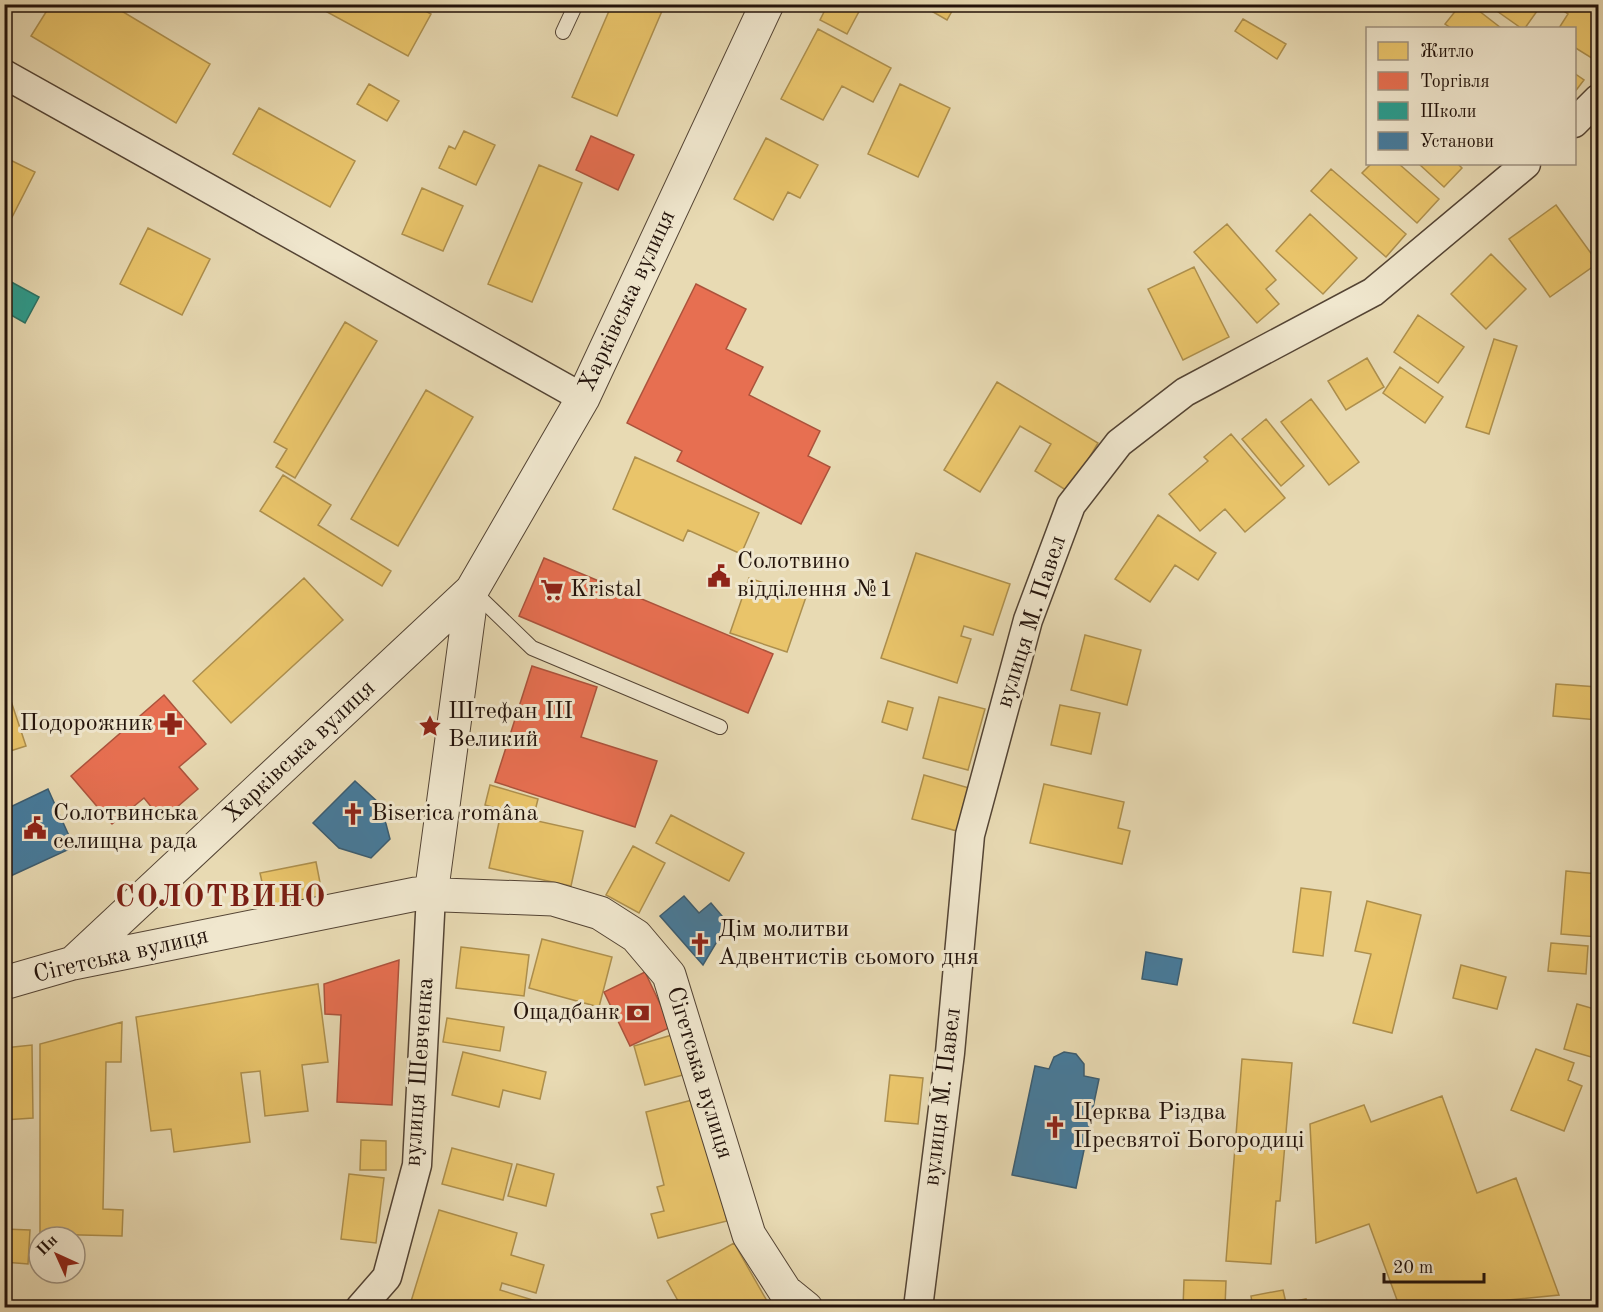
<svg xmlns="http://www.w3.org/2000/svg" width="1603" height="1312" font-family="'Old Standard TT',serif">
	<style>
		.homes { fill: #e9c46a; stroke: #ad8f4d; stroke-width: 1.5 }
		.shops { fill: #e76f51; stroke: #ac533c; stroke-width: 1.5 }
		.schools { fill: #2a9d8f; stroke: #287367; stroke-width: 1.5 }
		.public { fill: #457b9d; stroke: #3a5c71; stroke-width: 1.5 }
		.lines { fill: none; stroke-linecap: round; stroke-linejoin: round }
		.service-casing { stroke: #544434; stroke-width: 16 }
		.minor-casing { stroke: #544434; stroke-width: 31 }
		.tertiary-casing { stroke: #544434; stroke-width: 35 }
		.service { stroke: #f0e7ce; stroke-width: 14 }
		.minor { stroke: #f0e7ce; stroke-width: 28 }
		.tertiary { stroke: #f0e7ce; stroke-width: 33 }
		.labels { text-anchor: middle; dominant-baseline: central; stroke-width: 6; stroke-linejoin: round; paint-order: stroke }
		.street-label { font-size: 24px; fill: #22120a; stroke: #f0e7ce }
		.poi-label { font-size: 24px; fill: #22120a; stroke: #f0e7ce; text-anchor: start }
		.district-label { font-size: 30px; font-weight: bold; letter-spacing: 1.5px; fill: #7a1f14; stroke: #f0e7ce }
	</style>
	<rect width="100%" height="100%" fill="#e8dab3"/>
	<filter id="stains"><feTurbulence type="fractalNoise" baseFrequency=".00333" numOctaves="4"/><feColorMatrix values="0 0 0 0 .2 0 0 0 0 .09 0 0 0 0 .02 0 0 0 .5 -.17"/></filter>
	<radialGradient id="worn" r=".72"><stop offset=".6" stop-color="#630" stop-opacity="0"/><stop offset="1" stop-color="#630" stop-opacity=".3"/></radialGradient>
	<!-- homes -->
	<path class="homes" d="M51,4h59l100,60 -34,59 -145,-87z
		M317,4h96l18,10 -23,42 -92,-50z
		M612,4h53l-48,112 -45,-19z
		M828,4h35l-16,30 -27,-14z
		M919,4h37l-9,16z
		M1461,4h9l31,24h-50l-6,-4z
		M1487,4h49l4,3 -15,21h-4z
		M1553,4h45v58l-24,-15v-19h-15l9,-14z
		M1243,19l43,25 -9,15 -42,-28z
		M818,29l73,39 -18,34 -31,-16 -19,34 -42,-21z
		M1574,73l10,7 -10,13z
		M369,84l30,17 -12,20 -30,-17z
		M900,84l50,24 -32,69 -50,-23z
		M259,108l96,53 -25,46 -97,-53z
		M464,131l31,14 -19,40 -37,-17 10,-22 6,3z
		M766,138l52,27 -18,33 -12,-6 -15,28 -39,-21z
		M4,157l31,15 -31,61z
		M1371,164h28l40,35 -22,24 -55,-50z
		M1419,164h39l4,4 -18,19z
		M539,165l43,18 -50,119 -44,-18z
		M1331,169l75,65 -20,23 -75,-66z
		M422,188l41,18 -20,45 -41,-17z
		M1556,205l42,58 -48,34 -41,-58z
		M1310,214l47,44 -34,36 -47,-43z
		M1227,224l49,56 -10,9 13,15 -22,19 -63,-71z
		M148,228l62,31 -28,56 -62,-31z
		M1491,254l35,35 -40,40 -35,-35z
		M1194,267l35,70 -46,23 -35,-71z
		M1418,315l46,32 -26,36 -44,-31z
		M345,322l32,19 -82,137 -19,-11 11,-18 -13,-7z
		M1494,339l23,7 -28,88 -23,-7z
		M1367,358l17,29 -38,23 -18,-29z
		M1400,367l43,30 -18,26 -42,-30z
		M997,382l101,61 -29,49 -34,-21 16,-27 -31,-18 -40,66 -36,-22z
		M426,390l47,27 -75,129 -47,-27z
		M1311,399l48,63 -30,23 -48,-63z
		M1266,419l38,47 -23,20 -39,-47z
		M1231,434l54,64 -40,34 -20,-23 -25,22 -31,-37 39,-33 -4,-4z
		M635,457l124,56 -18,41 -53,-24 -5,11 -70,-32z
		M283,475l48,30 -13,20 73,46 -9,15 -122,-75z
		M1158,515l58,38 -18,27 -23,-15 -25,37 -35,-23z
		M916,553l94,31 -17,51 -29,-9 -3,10 10,3 -14,44 -76,-25z
		M304,578l39,42 -112,103 -38,-42z
		M749,578l57,19 -19,55 -57,-19z
		M1085,635l56,15 -14,55 -56,-15z
		M1556,684l42,3v33l-45,-4z
		M939,697l46,12 -17,61 -45,-12z
		M10,698l16,48 -22,7v-53z
		M888,701l25,7 -6,22 -25,-8z
		M1060,705l40,8 -9,41 -40,-9z
		M924,775l45,13 -12,43 -45,-12z
		M1044,784l80,18 -6,26 12,3 -8,33 -92,-21z
		M490,785l48,14 -5,20 -48,-14z
		M501,813l82,18 -12,55 -82,-18z
		M671,815l73,38 -15,28 -73,-38z
		M633,846l32,17 -26,50 -33,-18z
		M316,862l7,36 -55,11 -8,-36z
		M1566,871l32,3v63l-37,-3z
		M1301,888l30,4 -8,64 -30,-4z
		M1367,901l54,14 -29,118 -39,-10 18,-69 -16,-3z
		M542,939l70,18 -13,50 -70,-19z
		M1551,943l37,3 -2,28 -38,-3z
		M461,947l68,8 -5,41 -68,-8z
		M1461,965l45,12 -9,32 -44,-11z
		M318,984l10,78 -26,3 6,46 -43,5 -5,-45 -19,2 9,69 -76,10 -3,-23 -20,2 -15,-114z
		M1577,1004l21,6v49l-34,-10z
		M447,1018l57,9 -4,24 -57,-9z
		M122,1022l-1,40h-15l-3,147 20,1 -1,26 -82,-2v-190z
		M672,1035l11,40 -38,10 -11,-39z
		M32,1045l1,73 -29,2v-72z
		M1536,1049l38,14 -6,17 14,6 -18,45 -53,-21z
		M463,1052l83,20 -6,27 -37,-9 -4,17 -47,-12z
		M1242,1059l50,4 -12,138h-4l-5,63 -45,-3z
		M890,1075l33,3 -5,46 -33,-3z
		M1442,1096l35,97 39,-15 43,117 -131,13h-28l-31,-84 -53,19 -6,-119 54,-19 7,17z
		M696,1099l31,122 -69,17 -7,-24 13,-3 -7,-24 7,-2 -18,-73z
		M361,1140l25,1v29h-26z
		M452,1148l60,16 -9,36 -61,-16z
		M517,1164l37,10 -8,32 -38,-10z
		M349,1174l35,4 -8,65 -35,-4z
		M439,1210l78,23 -6,22 33,10 -8,28 -34,-10 -2,7 59,18h-150z
		M4,1229l26,1 -2,34 -24,-2z
		M734,1243l37,65h-89l-15,-27z
		M1184,1280l42,1 -1,27h-42z
		M1283,1290l3,13 20,-4 1,9h-54l-2,-12z"/>
	<!-- shops -->
	<path class="shops" d="M591,136l43,19 -16,35 -42,-20z
		M696,284l50,25 -20,40 37,18 -14,28 71,36 -12,25 22,11 -29,57 -124,-63 5,-10 -55,-28z
		M544,558l229,96 -25,59 -229,-97z
		M532,666l65,21 -16,50 76,24 -22,66 -140,-45z
		M164,695l42,49 -27,23 19,22 -36,31 -18,-22 -32,26 -41,-48z
		M399,960l-7,145 -55,-3 4,-87 -16,-1 -1,-30z
		M645,972l26,55 -41,19 -26,-54z"/>
	<!-- schools -->
	<path class="schools" d="M4,278l35,19 -14,26 -21,-12z"/>
	<!-- public -->
	<path class="public" d="M355,781l26,24 9,34 -19,19 -32,-10 -26,-25z
		M48,789l26,58 -70,32v-69z
		M684,896l15,17 12,-10 17,20 -25,42 -43,-49z
		M1146,952l36,7 -5,26 -35,-6z
		M1064,1052l12,2 8,10v12l15,3 -23,109 -64,-13 23,-109 14,3 5,-12z"/>
	<g class="lines">
		<!-- service casing -->
		<g class="service-casing">
			<path id="service" d="M563,32l13,-28
				M473,591l59,57 188,79"/>
		</g>
		<!-- minor casing -->
		<g class="minor-casing">
			<path id="minor" d="M4,74l579,324
				M1574,123l24,-24
				M360,1308l27,-31 30,-112 14,-270
				M918,1308l32,-255 20,-218 58,-215 43,-115 48,-62 66,-51 188,-100 153,-128"/>
		</g>
		<!-- tertiary casing -->
		<g class="tertiary-casing">
			<path id="tertiary" d="M431,895l41,-305
				M73,963l399,-373 111,-192 184,-394
				M4,983l69,-20 343,-69 137,5 47,14 36,23 33,39 80,260 36,56 21,17"/>
		</g>
		<!-- service -->
		<use href="#service" class="service"/>
		<!-- minor -->
		<use href="#minor" class="minor"/>
		<!-- tertiary -->
		<use href="#tertiary" class="tertiary"/>
	</g>
	<!-- icons -->
	<defs>
		<g id="civic-bare" transform="scale(1.8)"><path d="M-.6-6.5H3V-4.5H.6V-3L4-1V1h2V6H-6V1h2V-1L-.6-3ZM-1.2 2.5V6h2.4V2.5Z" fill="#8f2418" stroke="#f0e7ce" stroke-width="2.5" paint-order="stroke"/></g>
		<g id="supermarket-bare" transform="scale(1.8)"><path d="M-6-5.5h2.5l.6 2H6L4.5 2H-2.5L-4.4-4H-6ZM-1.5 3.2a1.3 1.3 0 1 0 .1 0ZM3 3.2a1.3 1.3 0 1 0 .1 0Z" fill="#8f2418" stroke="#f0e7ce" stroke-width="2.5" paint-order="stroke"/></g>
		<g id="pharmacy-bare" transform="scale(1.8)"><path d="M-2-6h4v4h4v4h-4v4h-4v-4h-4v-4h4Z" fill="#8f2418" stroke="#f0e7ce" stroke-width="2.5" paint-order="stroke"/></g>
		<g id="sight-bare" transform="scale(1.8)"><path d="M0-6L1.8-2.2L6-1.7L2.9 1.2L3.7 5.4L0 3.3L-3.7 5.4L-2.9 1.2L-6-1.7L-1.8-2.2Z" fill="#8f2418" stroke="#f0e7ce" stroke-width="2.5" paint-order="stroke"/></g>
		<g id="church-bare" transform="scale(1.8)"><path d="M-1.2-6h2.4v3.5h3.3v2.4h-3.3V6h-2.4V-.1h-3.3v-2.4h3.3Z" fill="#8f2418" stroke="#f0e7ce" stroke-width="2.5" paint-order="stroke"/></g>
		<g id="bank-bare" transform="scale(1.8)"><path d="M-6-4H6V4H-6ZM0-2.3a2.3 2.3 0 1 0 0 4.6a2.3 2.3 0 1 0 0-4.6Z" fill="#8f2418" stroke="#f0e7ce" stroke-width="2.5" paint-order="stroke"/></g>
	</defs>
	<g fill-rule="evenodd">
		<use href="#civic-bare" x="719" y="576"/>
		<use href="#supermarket-bare" x="552" y="590"/>
		<use href="#pharmacy-bare" x="171" y="724"/>
		<use href="#sight-bare" x="430" y="726"/>
		<use href="#church-bare" x="353" y="814"/>
		<use href="#civic-bare" x="35" y="828"/>
		<use href="#church-bare" x="700" y="944"/>
		<use href="#bank-bare" x="638" y="1013"/>
		<use href="#church-bare" x="1055" y="1127"/>
	</g>
	<g class="labels">
		<!-- street labels -->
		<g class="street-label">
			<text transform="translate(628 301) rotate(-65)">Харківська вулиця</text>
			<text transform="translate(1032 622) rotate(-72)">вулиця М. Павел</text>
			<text transform="translate(300 752) rotate(-43)">Харківська вулиця</text>
			<text transform="translate(121 956) rotate(-13)">Сігетська вулиця</text>
			<text transform="translate(420 1072) rotate(-86)">вулиця Шевченка</text>
			<text transform="translate(699 1073) rotate(73)">Сігетська вулиця</text>
			<text transform="translate(943 1097) rotate(-83)">вулиця М. Павел</text>
		</g>
		<!-- poi labels -->
		<g class="poi-label">
			<text x="737" y="562">Солотвино<tspan x="737" dy="28">відділення №1</tspan></text>
			<text x="570" y="590">Kristal</text>
			<text x="448" y="712">Штефан III<tspan x="448" dy="28">Великий</tspan></text>
			<text x="153" y="724" text-anchor="end">Подорожник</text>
			<text x="53" y="814">Солотвинська<tspan x="53" dy="28">селищна рада</tspan></text>
			<text x="371" y="814">Biserica româna</text>
			<text x="718" y="930">Дім молитви<tspan x="718" dy="28">Адвентистів сьомого дня</tspan></text>
			<text x="620" y="1013" text-anchor="end">Ощадбанк</text>
			<text x="1073" y="1113">Церква Різдва<tspan x="1073" dy="28">Пресвятої Богородиці</tspan></text>
		</g>
		<!-- district labels -->
		<g class="district-label">
			<text x="221" y="898">СОЛОТВИНО</text>
		</g>
	</g>
	<!-- margin -->
	<rect width="1603" height="1312" fill="none" stroke="#e8dab3" stroke-width="24"/>
	<rect x="6" y="6" width="1591" height="1300" fill="none" stroke="#22120a" stroke-width="3"/>
	<rect x="12" y="12" width="1579" height="1288" fill="none" stroke="#22120a" stroke-width="1.5"/>
	<!-- legend -->
	<rect x="1366" y="27" width="210" height="138" fill="#f0e7ce" stroke="#9e9280" stroke-width="1.5"/>
	<rect x="1378" y="42" width="30" height="18" fill="#e9c46a" stroke="#9e9280" stroke-width="1.5"/>
	<text x="1420" y="57" font-size="18" fill="#22120a">Житло</text>
	<rect x="1378" y="72" width="30" height="18" fill="#e76f51" stroke="#9e9280" stroke-width="1.5"/>
	<text x="1420" y="87" font-size="18" fill="#22120a">Торгівля</text>
	<rect x="1378" y="102" width="30" height="18" fill="#2a9d8f" stroke="#9e9280" stroke-width="1.5"/>
	<text x="1420" y="117" font-size="18" fill="#22120a">Школи</text>
	<rect x="1378" y="132" width="30" height="18" fill="#457b9d" stroke="#9e9280" stroke-width="1.5"/>
	<text x="1420" y="147" font-size="18" fill="#22120a">Установи</text>
	<!-- north arrow -->
	<g transform="translate(57 1255) rotate(315)"><circle r="28" fill="#f0e7ce" stroke="#9e9280" stroke-width="1.5"/>
	<path d="M0-4.5L10 22L0 15L-10 22Z" fill="#8f2418"/>
	<text y="-9" font-size="16" font-weight="bold" text-anchor="middle" fill="#22120a">Пн</text>
	</g>
	<!-- scale -->
	<path d="M1384 1273v9h100v-9" fill="none" stroke="#22120a" stroke-width="3"/>
	<text x="1393" y="1273" font-size="18" fill="#22120a" stroke="#f0e7ce" stroke-width="4.5" paint-order="stroke">20 m</text>
	<rect width="100%" height="100%" filter="url(#stains)"/>
	<rect width="100%" height="100%" fill="url(#worn)"/>
</svg>
